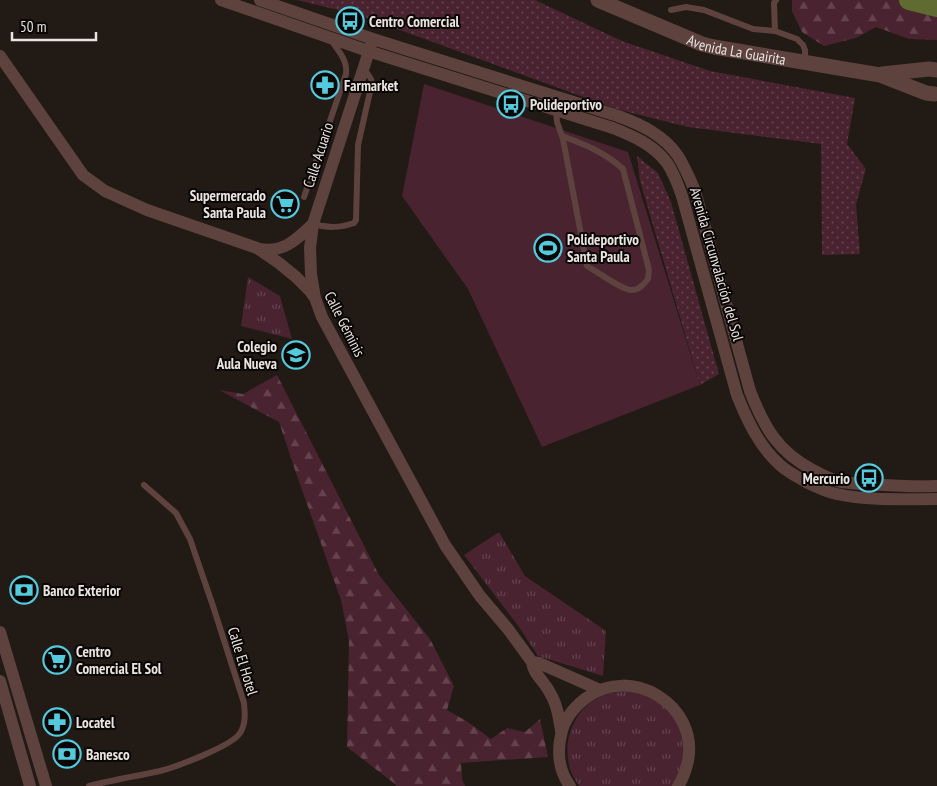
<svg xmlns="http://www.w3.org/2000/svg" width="937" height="786" font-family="'PT Sans Narrow',sans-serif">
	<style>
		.grass { fill: url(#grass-dots) }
		.forest { fill: url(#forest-firs) }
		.park { fill: url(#park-tufts) }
		.pitch { fill: #4a2331 }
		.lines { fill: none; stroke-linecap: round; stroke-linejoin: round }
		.river { stroke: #5f6b30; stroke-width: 20 }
		.service { stroke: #5d423e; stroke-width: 6 }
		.minor { stroke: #5d423e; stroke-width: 12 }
		.tertiary { stroke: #5d423e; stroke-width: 15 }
		.labels { text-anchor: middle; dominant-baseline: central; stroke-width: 4; stroke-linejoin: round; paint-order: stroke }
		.poi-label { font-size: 15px; font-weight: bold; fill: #e9e4e0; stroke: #090605; text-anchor: start }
		.street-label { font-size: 15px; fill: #e9e4e0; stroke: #090605 }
	</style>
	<defs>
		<pattern id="grass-dots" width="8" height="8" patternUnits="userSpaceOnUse" patternTransform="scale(1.25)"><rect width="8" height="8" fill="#4a2331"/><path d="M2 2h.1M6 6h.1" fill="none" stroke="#64434f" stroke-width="1.8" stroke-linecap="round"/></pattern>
		<pattern id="forest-firs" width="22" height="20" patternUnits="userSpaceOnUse" patternTransform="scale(1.25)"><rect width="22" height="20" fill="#4a2331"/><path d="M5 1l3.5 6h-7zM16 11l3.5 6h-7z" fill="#64434f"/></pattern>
		<pattern id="park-tufts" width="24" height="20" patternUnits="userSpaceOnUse" patternTransform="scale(1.25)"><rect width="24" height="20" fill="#4a2331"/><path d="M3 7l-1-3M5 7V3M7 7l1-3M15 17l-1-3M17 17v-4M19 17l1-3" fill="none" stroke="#64434f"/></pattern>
	</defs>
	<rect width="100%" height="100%" fill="#211a15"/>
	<!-- grass -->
	<path class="grass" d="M297,0h238l87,41 88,30 145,27 -8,46 19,25 -10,35 4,50 -38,1 -1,-111 -133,-17 -72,-18 -257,-94z
		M637,156l21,17 13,29 48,172 -19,11 -60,-204z"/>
	<!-- forest -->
	<path class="forest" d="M792,0h145v40l-28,-1 -33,-12 -20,11 -32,8 -22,-14 -10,-21z
		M277,375l102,200 51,64 24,47 -7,24 21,12 23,17 16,-11 18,4 15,-13 8,38 -87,6 1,16 3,7h-69l-1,-2 -48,-37 2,-106 -8,-41 -45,-127 -17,-51 -60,-32 24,4z"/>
	<!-- park -->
	<path class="park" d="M248,277l32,19 12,43 -51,-13z
		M499,532l26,44 81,55 -3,45 -65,-20 -19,-29 -55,-72z
		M626,691c7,1 14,1 20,3 25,9 42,37 39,63 -1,8 -9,21 -13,29h-93c-3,-5 -7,-11 -9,-17 -9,-31 6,-65 37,-75 6,-2 13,-2 19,-3z"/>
	<!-- pitch -->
	<path class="pitch" d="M424,84l204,68 72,233 -158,62 -74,-158 -66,-93z"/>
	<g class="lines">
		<!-- river -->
		<path class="river" d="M909,0l28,7"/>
		<!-- service -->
		<path class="service" d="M671,10l15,-3 18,3 49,19 22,2 22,8 6,6 2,5v12
			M775,31l-1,-28 2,-3
			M556,110l1,12 6,17 24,127c9,5 37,25 45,24 7,0 12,-6 16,-11l1,-9 -26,-101c-17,-16 -39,-25 -61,-33
			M304,197l42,-123c2,-14 -8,-23 -15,-34
			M313,224c15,4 26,4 41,-1l2,-3 2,-75 14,-62 -1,-4 -7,-11
			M89,786c23,-6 48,-10 71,-15 16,-4 72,-25 80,-38 6,-9 5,-20 4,-30l-31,-97 -23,-67 -14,-26 -32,-28"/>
		<!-- minor -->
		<path class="minor" d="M221,0l147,51 245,77c20,8 41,17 54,35 7,10 11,22 15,33l55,199c10,25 22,51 42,69 8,8 19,13 29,19 10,5 18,9 29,11 30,7 68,5 100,5
			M260,0l113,39 245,77c22,8 46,19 60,40 7,11 12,23 17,35l55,200c14,36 28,61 63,79 9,5 18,10 28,12 14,2 28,3 42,3 18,1 36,2 54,1
			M0,56l83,119 22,16 42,19 110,38 22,15 17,14 13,13 6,8 7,19 123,228 35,51 28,33 24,33c1,12 13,20 18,31 7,11 9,25 11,38
			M259,249c25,4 37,-9 54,-25
			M315,298l-4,-24 -1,-26 3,-24 58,-179
			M0,632l46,154
			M532,662l7,1 61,27
			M0,681l30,105
			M570,786c-11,-15 -13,-34 -9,-51 3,-15 13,-28 25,-37 45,-34 113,7 102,63 -2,9 -5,18 -10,25"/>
		<!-- tertiary -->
		<g class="tertiary">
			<path id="s1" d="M598,0l104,44 12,3 166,28 46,18 8,1"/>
			<path d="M882,74l47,-5 8,1"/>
		</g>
	</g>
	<!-- icons -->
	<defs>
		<g id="bus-ring" transform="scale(1.4375)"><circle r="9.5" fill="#090605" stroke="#54cadd" stroke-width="1.5"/><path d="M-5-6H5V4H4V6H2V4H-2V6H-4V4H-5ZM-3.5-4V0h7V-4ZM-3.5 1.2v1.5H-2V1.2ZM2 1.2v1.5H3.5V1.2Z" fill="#54cadd"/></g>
		<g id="pharmacy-ring" transform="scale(1.4375)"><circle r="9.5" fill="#090605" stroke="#54cadd" stroke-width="1.5"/><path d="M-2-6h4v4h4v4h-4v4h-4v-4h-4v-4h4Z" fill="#54cadd"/></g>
		<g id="supermarket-ring" transform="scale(1.4375)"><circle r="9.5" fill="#090605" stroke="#54cadd" stroke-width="1.5"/><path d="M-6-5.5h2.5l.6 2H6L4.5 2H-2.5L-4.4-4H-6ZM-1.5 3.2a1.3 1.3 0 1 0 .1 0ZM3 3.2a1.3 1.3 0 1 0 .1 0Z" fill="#54cadd"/></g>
		<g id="stadium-ring" transform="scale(1.4375)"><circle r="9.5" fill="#090605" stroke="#54cadd" stroke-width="1.5"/><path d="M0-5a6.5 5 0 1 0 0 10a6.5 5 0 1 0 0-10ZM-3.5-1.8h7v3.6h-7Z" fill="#54cadd"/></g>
		<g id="school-ring" transform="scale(1.4375)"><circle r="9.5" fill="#090605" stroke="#54cadd" stroke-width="1.5"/><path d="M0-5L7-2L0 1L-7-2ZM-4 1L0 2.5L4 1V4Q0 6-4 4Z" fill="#54cadd"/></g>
		<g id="bank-ring" transform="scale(1.4375)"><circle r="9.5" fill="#090605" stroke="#54cadd" stroke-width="1.5"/><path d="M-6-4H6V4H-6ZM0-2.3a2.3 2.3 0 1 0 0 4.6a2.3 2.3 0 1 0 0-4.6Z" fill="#54cadd"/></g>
	</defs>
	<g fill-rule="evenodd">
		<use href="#bus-ring" x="350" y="21"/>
		<use href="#pharmacy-ring" x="325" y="85"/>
		<use href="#bus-ring" x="511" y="104"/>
		<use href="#supermarket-ring" x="285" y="204"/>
		<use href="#stadium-ring" x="548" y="248"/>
		<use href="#school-ring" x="296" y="355"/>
		<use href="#bus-ring" x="869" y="478"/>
		<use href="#bank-ring" x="24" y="590"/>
		<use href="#supermarket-ring" x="57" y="660"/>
		<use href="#pharmacy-ring" x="57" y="722"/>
		<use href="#bank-ring" x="67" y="754"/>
	</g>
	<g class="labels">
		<!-- poi labels -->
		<g class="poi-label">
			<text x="369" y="21">Centro Comercial</text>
			<text x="344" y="85">Farmarket</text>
			<text x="530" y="104">Polideportivo</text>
			<text x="266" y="195" text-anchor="end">Supermercado<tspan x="266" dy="17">Santa Paula</tspan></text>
			<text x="567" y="239">Polideportivo<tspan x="567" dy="17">Santa Paula</tspan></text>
			<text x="277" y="346" text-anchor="end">Colegio<tspan x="277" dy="17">Aula Nueva</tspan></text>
			<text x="850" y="478" text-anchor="end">Mercurio</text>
			<text x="43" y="590">Banco Exterior</text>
			<text x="76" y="651">Centro<tspan x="76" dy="17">Comercial El Sol</tspan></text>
			<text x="76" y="722">Locatel</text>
			<text x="86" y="754">Banesco</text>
		</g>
		<!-- street labels -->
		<g class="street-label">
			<text stroke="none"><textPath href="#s1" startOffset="148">Avenida La Guairita</textPath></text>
			<text transform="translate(318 155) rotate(-72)">Calle Acuario</text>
			<text transform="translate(717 264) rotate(74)">Avenida Circunvalación del Sol</text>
			<text transform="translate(345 324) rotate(63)">Calle Géminis</text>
			<text transform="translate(243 661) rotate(73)">Calle El Hotel</text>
		</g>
	</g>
	<!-- scale -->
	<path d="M12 32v8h84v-8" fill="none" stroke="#e9e4e0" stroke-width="2.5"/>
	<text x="20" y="32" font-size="15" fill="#e9e4e0" stroke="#090605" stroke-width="4" paint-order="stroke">50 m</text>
</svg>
